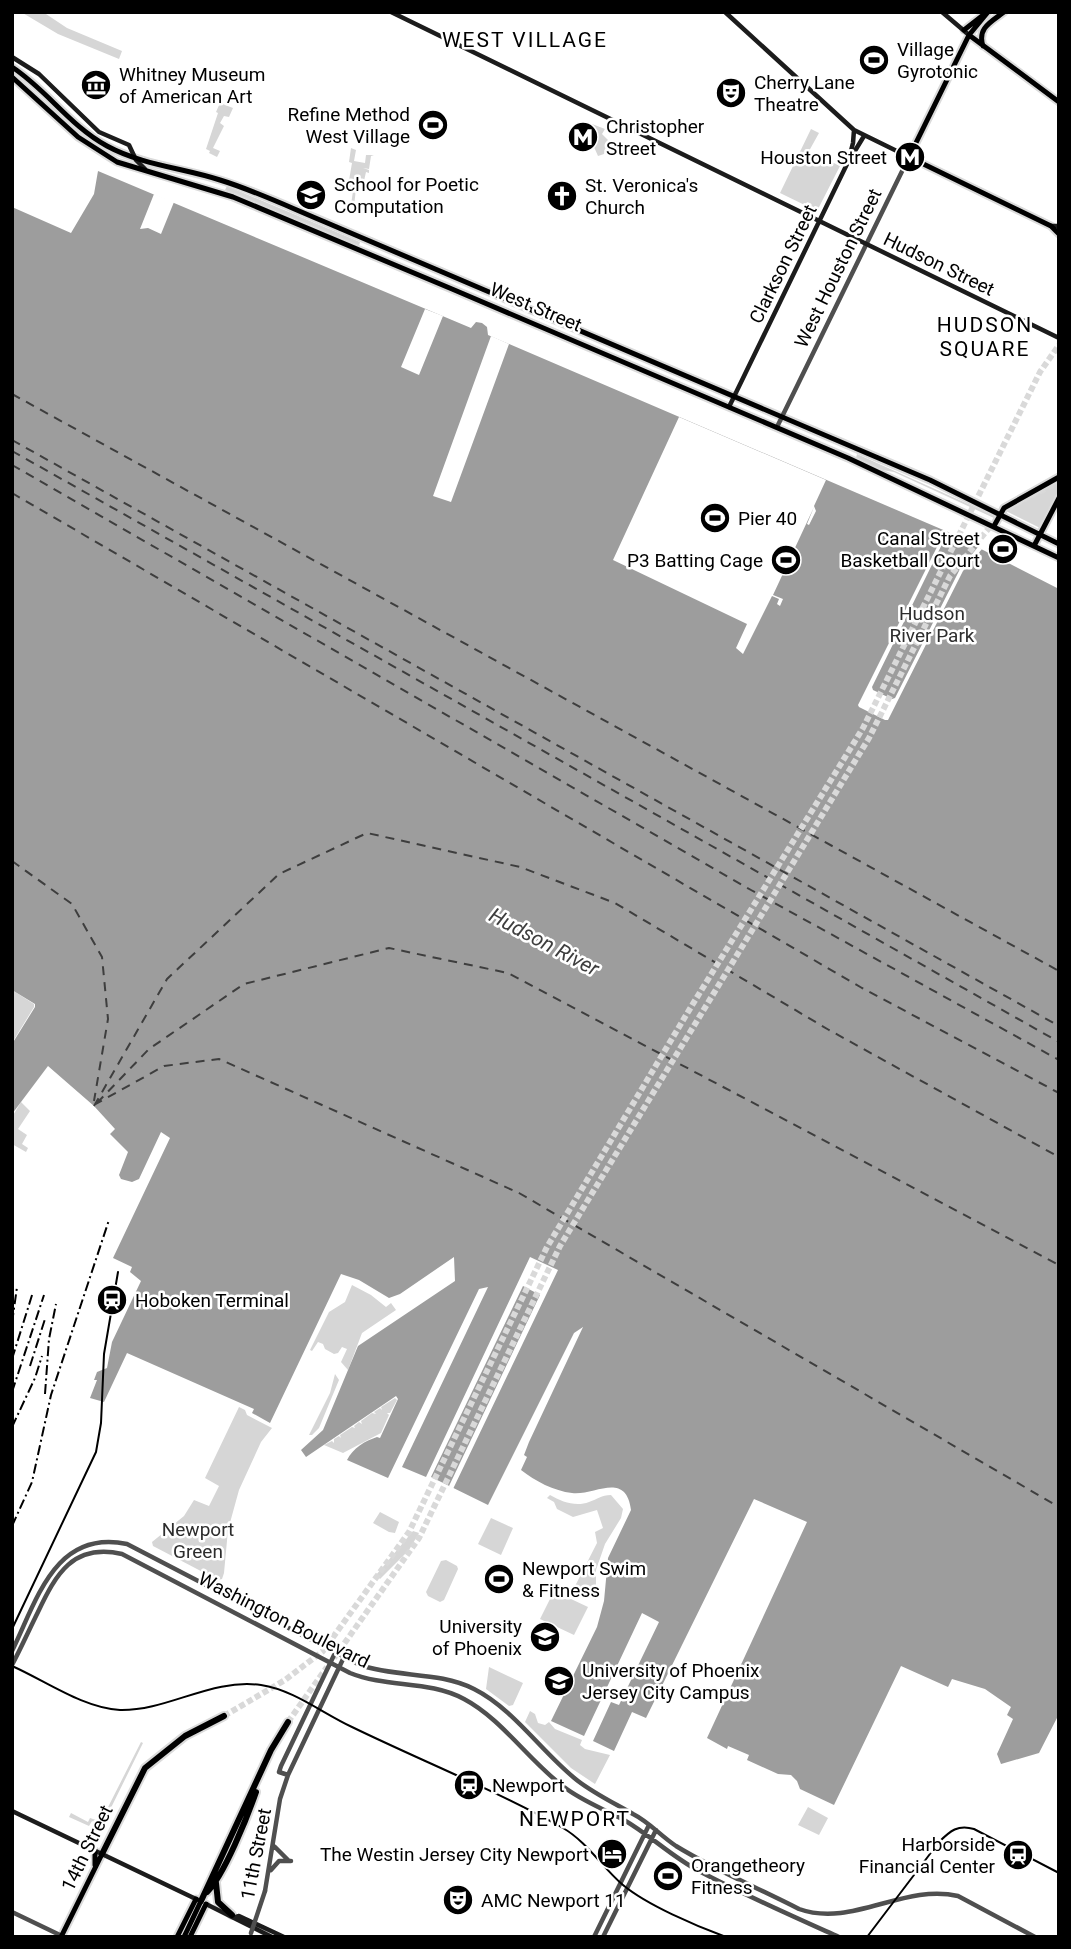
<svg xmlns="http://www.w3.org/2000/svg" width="1071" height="1949" font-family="Roboto,sans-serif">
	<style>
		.green { fill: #d6d6d6 }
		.water { fill: #9d9d9d }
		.pier { fill: #fff }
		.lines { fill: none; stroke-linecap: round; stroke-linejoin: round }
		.ferry { stroke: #3e3e3e; stroke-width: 2; stroke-dasharray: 9 7; stroke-linecap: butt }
		.motorway-tunnel { stroke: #d9d9d9; stroke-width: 6; stroke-dasharray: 6 3; stroke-linecap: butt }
		.primary-casing { stroke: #dbdbdb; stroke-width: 9 }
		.trunk-casing { stroke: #dbdbdb; stroke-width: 9 }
		.motorway-casing { stroke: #dbdbdb; stroke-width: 10 }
		.tertiary { stroke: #4f4f4f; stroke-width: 4.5 }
		.secondary { stroke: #1c1c1c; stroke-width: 4.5 }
		.primary { stroke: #000; stroke-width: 5 }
		.trunk { stroke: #000; stroke-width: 5 }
		.motorway { stroke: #000; stroke-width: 6 }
		.tram { stroke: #000; stroke-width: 2 }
		.rail { stroke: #000; stroke-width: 2; stroke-dasharray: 10 3.5 2 3.5; stroke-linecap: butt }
		.tertiary-bridge { stroke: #4f4f4f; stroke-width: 4.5 }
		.labels { text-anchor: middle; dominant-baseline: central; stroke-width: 5; stroke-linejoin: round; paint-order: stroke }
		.poi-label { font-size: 19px; fill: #000; stroke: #fff; text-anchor: start }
		.street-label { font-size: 19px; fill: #000; stroke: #fff }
		.park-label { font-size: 19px; fill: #2d2d2d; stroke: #fff }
		.neighbourhood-label { font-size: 21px; letter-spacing: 2px; fill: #000; stroke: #fff }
		.water-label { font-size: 21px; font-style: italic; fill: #3e3e3e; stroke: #fff }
	</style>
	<rect width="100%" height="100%" fill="#fff"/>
	<!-- green -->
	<path class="green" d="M21,12h22l24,16 55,23 -3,8 -61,-25z
		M220,103l13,5 -4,9 -5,-1 -4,7 4,3 -11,22 7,3 -3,6 -8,-4 1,-2 -4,-2 12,-36 -2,-1z
		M592,124l13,5 -3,5 6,6 -4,14 -6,2 -4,-9 -7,-1 3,-21z
		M811,129l8,4 -10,18 31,15 -23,45 -37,-18z
		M351,148l5,2 -2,11 11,2 1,-8h8l-3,1 -2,13 -6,-1 6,2v3l-3,-1 -2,9 -7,-1 -3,26 -3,-1 2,-14 -4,-1 -1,-4 4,-23 -3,-1z
		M227,186l133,56 -1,4 -134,-56z
		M857,454l138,62 -1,2 -100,-46 -12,-2 -26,-12z
		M1059,481v10l-19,37 -34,-17z
		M12,990l22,14v3l-22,36z
		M21,1102l9,9 -12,18 9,6 -5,9 6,4 -2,4 -14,-8v-27z
		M352,1285l19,10 15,12 5,-4 5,7 -34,23 -14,37 -7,-8 6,-13 -5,-2 -4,6 -4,1 -9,-5 -2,-5 -5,-2 -6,9 -2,-1 19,-38 16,-10z
		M335,1374l4,6 -20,48 -7,7h-3l21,-42z
		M395,1398l2,2 -7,13h-3l2,2 -8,18 -38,20 -19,-8 8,-4 2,2v-4l5,-3 2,2 -1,-3 12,-8 3,1 -1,-2 5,-4 3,2 -1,-3 11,-8 4,1 -2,-2 6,-4 2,2 -1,-3z
		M239,1407l6,3 2,5 25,13 -11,14 -22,48 -11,40 -4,43 -2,6 -4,1 -65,-34 -1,-4 32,-26 10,-16 15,6 10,-20 -14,-8z
		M550,1495c12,7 26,12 39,7 9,-3 12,-7 22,-7l12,14 -2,9 -16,26 -9,26v30l-23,-10 24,-47 -2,-11 8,-4 -6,-18 -24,7 -16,-8 -3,-7 -7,-4z
		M380,1512l19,10 -4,11 -6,-1 -16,-9z
		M491,1518l22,10 -12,27 -23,-11z
		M413,1531l6,2 -10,17 -29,29 -4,-4z
		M446,1560l11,6 1,3 -14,31 -4,2 -12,-6 -2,-4 15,-31z
		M554,1591l34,16 -14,28 -34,-16z
		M489,1667l34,16 -10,22 -4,1 -23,-17z
		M530,1711l5,3 3,9 7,2 4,-3 6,7 27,11 -2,5 5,4 25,6 -15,29 -24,-16 -46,-46z
		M141,1742l2,1 -41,83 -10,-5 -3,5 -20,-9 2,-4 17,9 2,-4 9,3 3,-2z
		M808,1807l20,11 -9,17 -21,-10z"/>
	<!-- water -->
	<path class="water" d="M98,171l373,157 5,-6 6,1 5,4 1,8 460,197 111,57v1125l-20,39 -38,11 -4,-10 16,-35 -6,-4 4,-8 -26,-18 -33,-10 -4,8 -47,-21 -67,139 -34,-16 -3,-8 -6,-6 -13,-1 -31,-14 2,-5 -21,-9 -1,3 -20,-11 100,-216 -53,-23 -108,219 -14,-6 -18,39 -21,-10 18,-39 8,3 40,-83 -17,-9 -58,123 -33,-15 46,-94 7,-26 4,-43 23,-48c-5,-40 -37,-14 -59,-17 -18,-2 -37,-12 -51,-23l6,-13 -3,-2 5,-13 54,-115 -9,6 -86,172 -57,-28h-5l-24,-10 86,-180 -9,2 -91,189 -41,-18c6,-12 18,-19 30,-23l3,1 18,-39 -2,-3 -90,61 -5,-7 22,-20 35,-84 97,-65 -1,-24 -54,37 -11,4 -30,-18 -18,-6 -71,149 -18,-10 2,-4 -127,-56 -23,49 -14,-4 7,-18h-3l3,-8 10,-4 5,-26 29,-61 -11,-9 2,-5 -19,-9 57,-120 -9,-6 -22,47 -7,3 -11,-3 -2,-4 9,-23 -18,-18 5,-5 -21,-23 -46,-40 -36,48v-70l23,-37v-3l-23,-14v-783l59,26 23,-39z"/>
	<!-- pier -->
	<path class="pier" d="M154,194l20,8 -13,32 -13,-6 -8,1z
		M425,309l18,7 -24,59 -18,-8z
		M491,336l18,8 -58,158 -18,-6z
		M679,417l147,63 -12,26 2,5 -7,14 -2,-1 7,-17 -41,88 10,4 -3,7 -3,-2 2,-5 -7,-3 -29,58 -7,-6 11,-24 -134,-64z
		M945,531l3,1 -76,155 1,3 19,9 3,-1 65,-129 18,-22 4,2 -19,22 -75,149h-3l-26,-13 -1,-2z
		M530,1257l28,13 -105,219 -4,-3 91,-191 -17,-9 -92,191h-5z"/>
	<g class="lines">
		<!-- ferry -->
		<path class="ferry" d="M12,394l1047,577
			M12,440l1047,586
			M12,451l1047,591
			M12,465l739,425 308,170
			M12,493l850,495 197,105
			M12,861l60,43 30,53 6,62 -14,82
			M97,1103l52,-54 95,-65 145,-36 119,25 551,292
			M94,1105l70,-39 55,-7 300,134 540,314
			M94,1106l73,-127 112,-105 88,-41 153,34 95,36 214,127 230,127"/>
		<!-- motorway-tunnel -->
		<path class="motorway-tunnel" d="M1001,515l16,-12 42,-21
			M334,1658l85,-120 141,-292 309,-508 81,-162 43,-53
			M224,1716l61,-36 38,-29 86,-119 138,-285 144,-240 172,-279 177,-356 19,-27
			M288,1722l39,-55"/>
		<!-- primary casing -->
		<g class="primary-casing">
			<path id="primary" d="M988,12l-19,23 -60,122 142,69 8,8
				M964,30l18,-14
				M969,35l90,67
				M983,46c-6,-18 8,-24 21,-34
				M994,526l10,-18 55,-31"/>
		</g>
		<!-- trunk casing -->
		<g class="trunk-casing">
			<path id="trunk" d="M12,67c35,23 58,59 95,79 35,19 76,22 113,34 36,11 71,28 105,42l605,258 129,64
				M12,77l66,60 39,25 116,35 219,92 396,169 211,100
				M1034,546l25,-48
				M95,1865v-14
				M61,1937l41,-83
				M177,1937l19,-38
				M184,1937l17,-36
				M190,1937l16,-33"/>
		</g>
		<!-- motorway casing -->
		<g class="motorway-casing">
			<path id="motorway" d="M102,1854l43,-86 40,-32 39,-20
				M216,1883l2,19 14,13
				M207,1892c17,-16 41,-77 49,-100
				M201,1901l70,-151 17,-28"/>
		</g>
		<!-- tertiary -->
		<path class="tertiary" d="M777,427l132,-270
			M12,1651c25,-51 43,-122 115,-107l233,121c38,13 78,6 114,24 40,20 69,65 104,92 17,13 36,22 55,33 16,8 28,22 43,32 39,24 82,42 123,63 53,19 105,-26 159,-13l77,41
			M12,1665c9,-17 17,-35 26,-53 18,-38 35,-69 84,-58l228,119c37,15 79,7 114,26 38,20 65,62 100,88 18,14 40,22 60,33 26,15 48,37 75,51 45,24 93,45 140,66
			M288,1775l-9,-3 2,-6 54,-113
			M275,1847l13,13
			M271,1870l8,-9h12
			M265,1891l15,-92 8,-24 56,-118
			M12,1912l50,24
			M594,1937l55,-112
			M603,1937l53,-107"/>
		<!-- secondary -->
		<path class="secondary" d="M391,12l668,326
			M725,12l129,118 55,27
			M942,12l27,23
			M12,57l27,17 60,58 30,13 7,15 9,9
			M850,159l14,-23
			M1051,226h8
			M729,407l119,-245 5,-19 1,-13
			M12,1811l186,89
			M206,1904l66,33
			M236,1917l3,-1 45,21"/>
		<!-- primary -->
		<use href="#primary" class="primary"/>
		<!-- trunk -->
		<use href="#trunk" class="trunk"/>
		<!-- motorway -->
		<use href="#motorway" class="motorway"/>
		<!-- tram -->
		<path class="tram" d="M12,1629l84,-177 5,-29 3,-69 14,-82
			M12,1666c34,15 71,42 108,44 48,1 91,-32 141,-25 33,5 61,28 91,42 70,34 143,63 211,101 24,14 39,39 60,57 24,20 73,41 103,52
			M867,1937l72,-95c11,-11 19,-18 35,-13l85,44"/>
		<!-- rail -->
		<path class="rail" d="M12,1323l5,-36
			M12,1359l21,-67
			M30,1366l15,-47
			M12,1392l32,-97
			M45,1394l4,-55 7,-35
			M12,1427l23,-49 7,-22
			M12,1526l20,-44 19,-87 58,-175"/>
		<!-- tertiary-bridge -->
		<path class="tertiary-bridge" d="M251,1933l14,-42"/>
	</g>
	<!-- icons -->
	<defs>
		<g id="stadium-disc" transform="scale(1.575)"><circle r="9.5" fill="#000" stroke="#fff"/><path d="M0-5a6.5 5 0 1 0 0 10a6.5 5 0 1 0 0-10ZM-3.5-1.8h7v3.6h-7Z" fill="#fff"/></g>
		<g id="museum-disc" transform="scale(1.575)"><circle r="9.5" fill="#000" stroke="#fff"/><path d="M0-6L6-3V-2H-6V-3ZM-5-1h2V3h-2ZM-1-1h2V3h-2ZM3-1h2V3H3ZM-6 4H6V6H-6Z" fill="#fff"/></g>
		<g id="theatre-disc" transform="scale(1.575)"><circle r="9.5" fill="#000" stroke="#fff"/><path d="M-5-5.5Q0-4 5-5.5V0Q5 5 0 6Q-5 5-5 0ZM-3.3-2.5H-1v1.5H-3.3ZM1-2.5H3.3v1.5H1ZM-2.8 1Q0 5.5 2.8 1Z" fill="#fff"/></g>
		<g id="metro-disc" transform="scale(1.575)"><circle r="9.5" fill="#000" stroke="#fff"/><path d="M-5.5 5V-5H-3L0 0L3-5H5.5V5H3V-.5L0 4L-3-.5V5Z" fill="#fff"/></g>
		<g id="school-disc" transform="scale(1.575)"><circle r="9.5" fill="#000" stroke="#fff"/><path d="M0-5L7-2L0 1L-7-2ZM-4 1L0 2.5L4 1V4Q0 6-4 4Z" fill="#fff"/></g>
		<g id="church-disc" transform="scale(1.575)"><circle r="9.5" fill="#000" stroke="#fff"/><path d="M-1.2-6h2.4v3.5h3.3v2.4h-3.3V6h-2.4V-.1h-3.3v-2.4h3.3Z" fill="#fff"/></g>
		<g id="station-disc" transform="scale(1.575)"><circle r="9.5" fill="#000" stroke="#fff"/><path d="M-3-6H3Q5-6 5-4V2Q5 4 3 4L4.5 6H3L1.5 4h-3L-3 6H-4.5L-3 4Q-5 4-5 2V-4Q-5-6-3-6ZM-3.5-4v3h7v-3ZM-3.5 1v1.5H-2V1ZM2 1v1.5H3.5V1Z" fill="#fff"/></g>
		<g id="university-disc" transform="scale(1.575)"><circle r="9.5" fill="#000" stroke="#fff"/><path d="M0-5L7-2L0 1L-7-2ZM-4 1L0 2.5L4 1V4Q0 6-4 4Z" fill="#fff"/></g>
		<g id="hotel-disc" transform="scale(1.575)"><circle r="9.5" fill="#000" stroke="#fff"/><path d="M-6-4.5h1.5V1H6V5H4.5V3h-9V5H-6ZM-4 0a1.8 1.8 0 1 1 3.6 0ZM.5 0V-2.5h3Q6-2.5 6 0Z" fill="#fff"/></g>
	</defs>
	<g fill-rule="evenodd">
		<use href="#stadium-disc" x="874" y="60"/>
		<use href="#museum-disc" x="96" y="85"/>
		<use href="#theatre-disc" x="731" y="93"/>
		<use href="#stadium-disc" x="433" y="125"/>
		<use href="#metro-disc" x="583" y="137"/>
		<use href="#metro-disc" x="910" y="157"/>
		<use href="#school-disc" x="311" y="195"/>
		<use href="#church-disc" x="562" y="196"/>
		<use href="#stadium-disc" x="715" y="518"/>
		<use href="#stadium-disc" x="1003" y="549"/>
		<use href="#stadium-disc" x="786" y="560"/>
		<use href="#station-disc" x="112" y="1300"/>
		<use href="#stadium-disc" x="499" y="1579"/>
		<use href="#university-disc" x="545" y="1637"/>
		<use href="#university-disc" x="559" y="1681"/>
		<use href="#station-disc" x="469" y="1785"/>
		<use href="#hotel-disc" x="612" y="1854"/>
		<use href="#station-disc" x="1018" y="1855"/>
		<use href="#stadium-disc" x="668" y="1876"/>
		<use href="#theatre-disc" x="458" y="1900"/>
	</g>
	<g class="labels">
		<!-- poi labels -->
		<g class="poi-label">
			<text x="897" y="49">Village<tspan x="897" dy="22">Gyrotonic</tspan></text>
			<text x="119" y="74">Whitney Museum<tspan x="119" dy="22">of American Art</tspan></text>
			<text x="754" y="82">Cherry Lane<tspan x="754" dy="22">Theatre</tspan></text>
			<text x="410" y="114" text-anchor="end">Refine Method<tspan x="410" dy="22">West Village</tspan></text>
			<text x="606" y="126">Christopher<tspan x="606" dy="22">Street</tspan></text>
			<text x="887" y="157" text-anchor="end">Houston Street</text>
			<text x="334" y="184">School for Poetic<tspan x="334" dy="22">Computation</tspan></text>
			<text x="585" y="185">St. Veronica's<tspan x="585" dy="22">Church</tspan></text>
			<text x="738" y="518">Pier 40</text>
			<text x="980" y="538" text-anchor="end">Canal Street<tspan x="980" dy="22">Basketball Court</tspan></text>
			<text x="763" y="560" text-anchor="end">P3 Batting Cage</text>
			<text x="135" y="1300">Hoboken Terminal</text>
			<text x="522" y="1568">Newport Swim<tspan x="522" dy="22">&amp; Fitness</tspan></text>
			<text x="522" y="1626" text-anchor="end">University<tspan x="522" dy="22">of Phoenix</tspan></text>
			<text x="582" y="1670">University of Phoenix<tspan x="582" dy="22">Jersey City Campus</tspan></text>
			<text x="492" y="1785">Newport</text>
			<text x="995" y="1844" text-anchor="end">Harborside<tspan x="995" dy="22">Financial Center</tspan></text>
			<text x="589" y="1854" text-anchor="end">The Westin Jersey City Newport</text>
			<text x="691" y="1865">Orangetheory<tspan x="691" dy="22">Fitness</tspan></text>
			<text x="481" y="1900">AMC Newport 11</text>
		</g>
		<!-- street labels -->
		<g class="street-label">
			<text transform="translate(783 264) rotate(-64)">Clarkson Street</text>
			<text transform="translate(939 264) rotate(26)">Hudson Street</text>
			<text transform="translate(838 268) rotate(-64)">West Houston Street</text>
			<text transform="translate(536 307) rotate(23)">West Street</text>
			<text transform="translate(284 1620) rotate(27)">Washington Boulevard</text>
			<text transform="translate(87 1848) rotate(-64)">14th Street</text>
			<text transform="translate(256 1854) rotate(-79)">11th Street</text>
		</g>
		<!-- park labels -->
		<g class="park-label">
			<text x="932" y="613">Hudson<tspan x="932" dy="22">River Park</tspan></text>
			<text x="198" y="1529">Newport<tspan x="198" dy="22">Green</tspan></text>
		</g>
		<!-- neighbourhood labels -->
		<g class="neighbourhood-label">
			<text x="525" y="40">WEST VILLAGE</text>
			<text x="985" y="325">HUDSON<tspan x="985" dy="24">SQUARE</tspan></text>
			<text x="575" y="1819">NEWPORT</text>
		</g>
		<!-- water labels -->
		<g class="water-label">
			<text transform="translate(544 942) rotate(28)">Hudson River</text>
		</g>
	</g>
	<!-- border -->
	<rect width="1071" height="1949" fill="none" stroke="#000000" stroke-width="28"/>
</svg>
